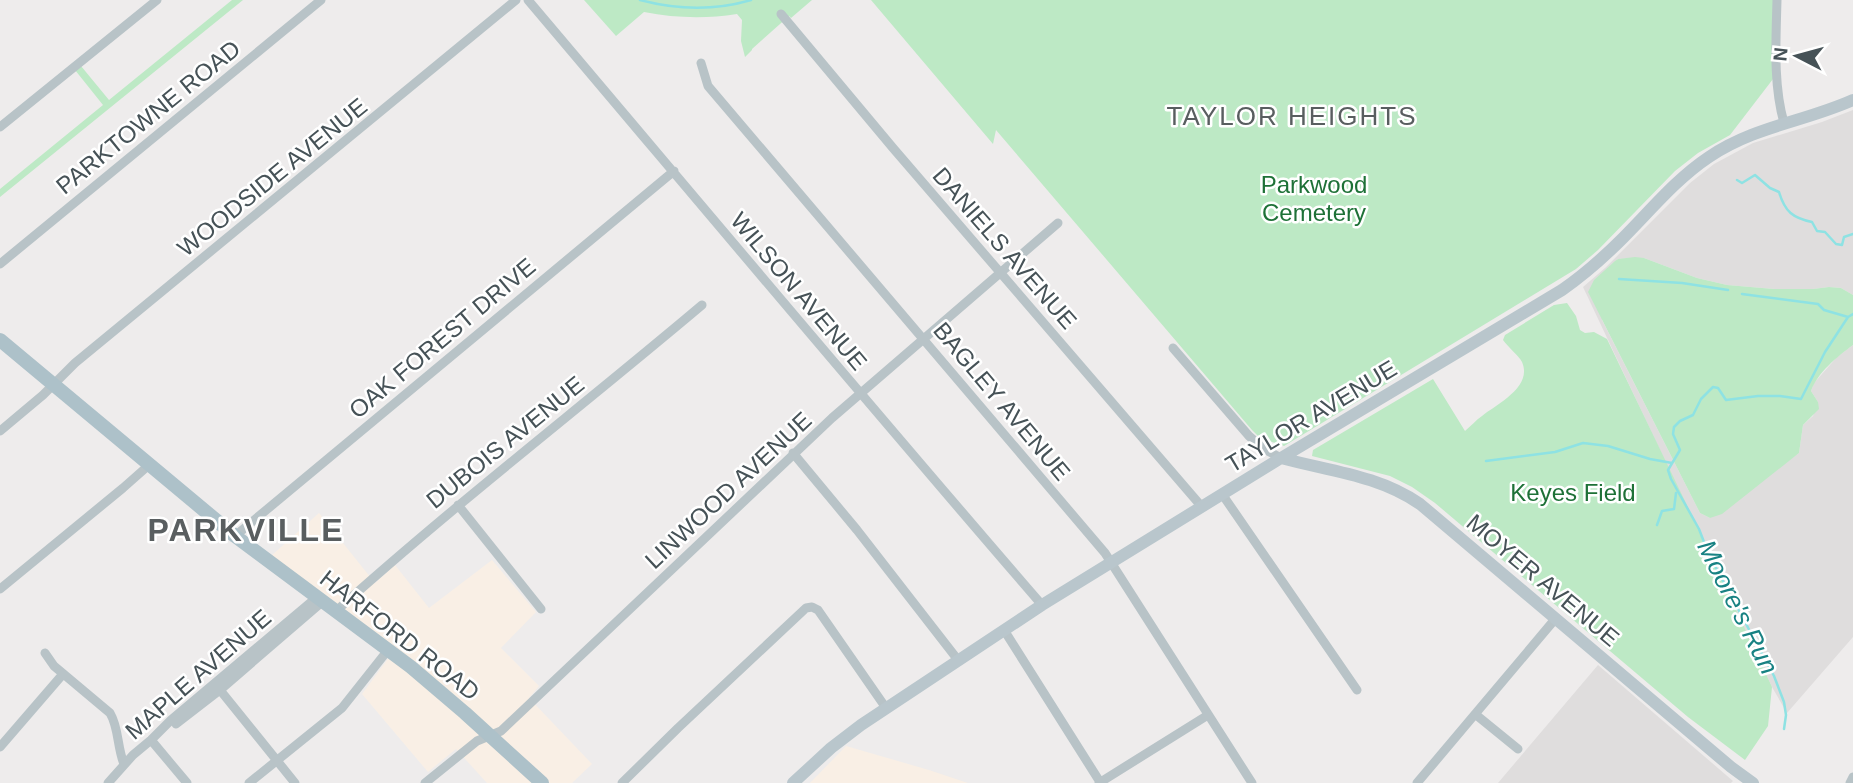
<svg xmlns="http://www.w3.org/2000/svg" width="1853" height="783" font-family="Arial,sans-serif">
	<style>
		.commercial { fill: #f9efe5 }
		.education { fill: #dfdddd }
		.green { fill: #bde9c5 }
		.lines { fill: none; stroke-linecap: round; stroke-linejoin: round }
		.stream { stroke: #8ee2e3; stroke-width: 2.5 }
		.street { stroke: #b8c3c7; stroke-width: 9 }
		.secondary { stroke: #b9c6cc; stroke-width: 12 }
		.primary { stroke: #adc1c9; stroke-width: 14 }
		.labels { text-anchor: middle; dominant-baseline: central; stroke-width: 5; stroke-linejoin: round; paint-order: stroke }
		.street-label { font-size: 24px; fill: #465257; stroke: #fff }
		.park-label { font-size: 24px; fill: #1e7137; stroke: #fff }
		.neighbourhood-label { font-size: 26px; letter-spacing: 2px; fill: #595e60; stroke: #fff }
		.water-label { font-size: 26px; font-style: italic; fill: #188283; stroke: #fff }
		.district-label { font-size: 32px; font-weight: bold; letter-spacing: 2px; fill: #595e60; stroke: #fff }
	</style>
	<rect width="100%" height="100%" fill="#eeecec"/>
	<!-- commercial -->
	<path class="commercial" d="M319,513l56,70 20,-18 34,43 63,-48 44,52 -35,36 38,38 -10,12 63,66 -20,19h-85l-31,-34 -28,23 -66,-78 34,-46 -125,-92z
		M846,746l83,24 39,13h-158z"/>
	<!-- education -->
	<path class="education" d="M1853,110v185l-12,-7 -12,-1 -16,2h-39l-47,-4 -30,-7 -53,-20 -26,1 -8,7 -8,54 98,193 10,5 89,-65 4,-28 10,-9 5,-14 -7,-11 3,-8 23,-26 16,-12v292l-66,76 -15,-26 -189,-400 22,-19 85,-85 24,-19 39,-21 69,-21z
		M1598,665l135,116 -2,2h-233z"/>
	<!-- green -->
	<path class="green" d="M232,0h11l-243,197v-8l103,-84 -28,-35 6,-4 28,34z
		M584,0h228l-21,18 -2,-2 -37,33v1l-7,7 -4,-16 1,-21 -5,-6c-32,5 -62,4 -93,-2l-28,24z
		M871,0h902v79l-43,56 -32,18 -23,18 -77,79 -22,19 -292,177 -24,-8 -8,-8 -256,-300 -3,14z
		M1635,257l9,1 53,20 30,7 47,4h39l16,-2 12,1 12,7v50c-16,12 -35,27 -42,46l7,11 1,7 -16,16 -4,28 -77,61 -12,4 -10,-5 -112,-221 6,-12 21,-19 3,-2z
		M1567,303l9,13 4,14 5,3 9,-1 13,7 90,187 75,161 -4,39 -23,34 -57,-43 -253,-214 -23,-16 -22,-11 -78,-20 1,-6 120,-71 32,52c6,-5 11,-11 17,-15 15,-12 51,-29 40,-54 -3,-6 -14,-15 -19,-22l2,-5 49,-30z"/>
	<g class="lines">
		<!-- stream -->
		<path class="stream" d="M640,0c38,10 74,11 111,0
			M1737,180l5,3 13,-8 15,13 9,4c6,20 14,26 33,30l5,9 8,1 11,12 6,1 2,-8 9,-3
			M1619,279l63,4 46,7
			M1742,294l76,10 6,6 24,7
			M1486,461l69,-9 28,-9 25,3 42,13 22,4
			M1657,525l5,-14 12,-2 2,-16
			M1784,729l2,-14 -2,-13 -10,-26 -65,-121 -10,-26 -28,-50 -3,-9 12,-20 -7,-16 1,-7 6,-6 13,-6 8,-16 12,-12 5,1 8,12 32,-4h22l21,3 24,-47 23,-35 5,-3"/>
		<!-- street -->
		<path class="street" d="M528,0c171,202 341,405 514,605
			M1777,0c-1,41 -4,84 7,123
			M781,14l112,134 309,359
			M701,63l7,23 397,467 147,230
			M0,127l157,-127
			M0,264l321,-264
			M1173,348l76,88 15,13 17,9
			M0,431l43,-36 32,-32 441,-363
			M793,453l64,77 101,130
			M1222,494l135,196
			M458,505l83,104
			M235,536l439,-365
			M0,589l123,-101 26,-23
			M335,612c119,-107 245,-204 367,-307
			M1004,630l96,152
			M45,653l9,13 56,47c9,15 7,34 14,51
			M220,690l75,93
			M1475,714l43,35
			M176,724l44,-34 102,-88
			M151,740l36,43
			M0,747l63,-73
			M108,783l25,-28 18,-15 20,-20 145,-122
			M249,783l93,-75 46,-58
			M425,783l52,-42 24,-10 331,-313 226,-195
			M622,783l56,-55 128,-120 6,-1 6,3 68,98
			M1099,783l109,-68
			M1417,783l139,-165
			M1850,783l3,-6"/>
		<!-- secondary -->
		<path class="secondary" d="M1281,458c48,13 97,17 139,46l311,263 22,16
			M793,783l38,-35 30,-23 181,-120 239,-147 281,-168c23,-16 42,-33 61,-52 28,-28 53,-59 86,-81 46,-31 95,-35 144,-57"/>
		<!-- primary -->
		<path class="primary" d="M0,340l235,196 176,131 54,46 77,70"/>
	</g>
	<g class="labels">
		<!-- street labels -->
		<g class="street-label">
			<text transform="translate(148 117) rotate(-39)">PARKTOWNE ROAD</text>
			<text transform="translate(272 177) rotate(-39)">WOODSIDE AVENUE</text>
			<text transform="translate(1005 248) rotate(49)">DANIELS AVENUE</text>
			<text transform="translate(799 291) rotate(50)">WILSON AVENUE</text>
			<text transform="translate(442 338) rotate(-40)">OAK FOREST DRIVE</text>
			<text transform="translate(1002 401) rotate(50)">BAGLEY AVENUE</text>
			<text transform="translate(1311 416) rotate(-31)">TAYLOR AVENUE</text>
			<text transform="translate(505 442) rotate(-39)">DUBOIS AVENUE</text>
			<text transform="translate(728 490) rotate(-43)">LINWOOD AVENUE</text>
			<text transform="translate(1543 580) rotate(40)">MOYER AVENUE</text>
			<text transform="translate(400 635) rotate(38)">HARFORD ROAD</text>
			<text transform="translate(198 674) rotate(-41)">MAPLE AVENUE</text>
		</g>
		<!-- park labels -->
		<g class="park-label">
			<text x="1314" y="184">Parkwood<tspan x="1314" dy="28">Cemetery</tspan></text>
			<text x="1573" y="492">Keyes Field</text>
		</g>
		<!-- neighbourhood labels -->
		<g class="neighbourhood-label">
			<text x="1292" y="116">TAYLOR HEIGHTS</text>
		</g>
		<!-- water labels -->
		<g class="water-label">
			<text transform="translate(1738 607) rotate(63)">Moore's Run</text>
		</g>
		<!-- district labels -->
		<g class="district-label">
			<text x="246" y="530">PARKVILLE</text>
		</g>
	</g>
	<!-- north arrow -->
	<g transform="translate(1797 56) rotate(276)" stroke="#ffffff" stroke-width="5" paint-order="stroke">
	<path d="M0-5L12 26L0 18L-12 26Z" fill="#465257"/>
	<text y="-10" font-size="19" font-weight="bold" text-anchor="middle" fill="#465257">N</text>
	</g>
</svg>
